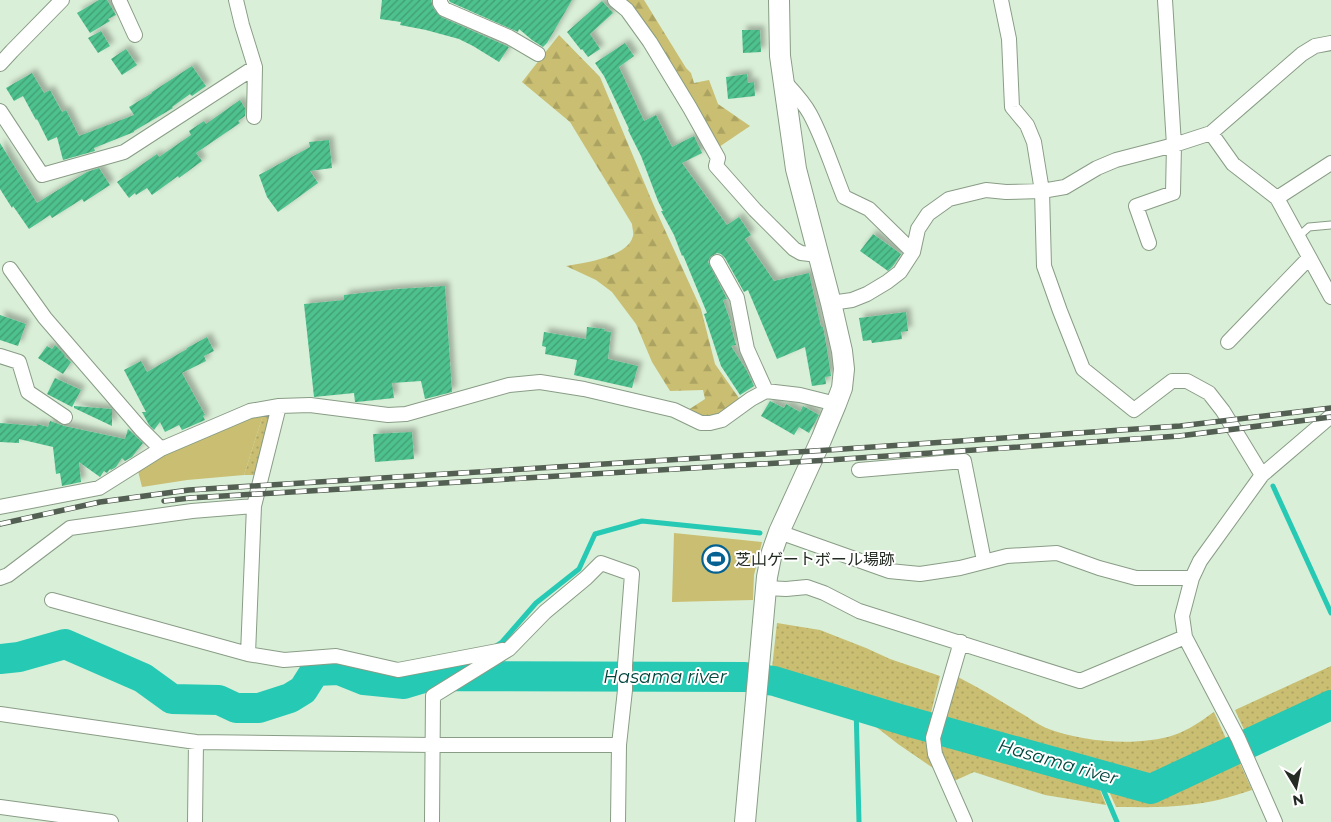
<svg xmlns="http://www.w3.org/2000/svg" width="1331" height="822" font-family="Montserrat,'Noto Sans JP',sans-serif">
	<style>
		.grass { fill: url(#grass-dots) }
		.forest { fill: url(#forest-firs) }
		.garden { fill: #c9be71 }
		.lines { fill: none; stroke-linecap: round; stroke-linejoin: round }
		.stream { stroke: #26c9b4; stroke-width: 5 }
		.river { stroke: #26c9b4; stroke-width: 30 }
		.building { fill: url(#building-hatch); filter: url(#shadow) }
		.lane-casing { stroke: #899d86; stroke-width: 9 }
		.street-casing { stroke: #899d86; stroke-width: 16 }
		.secondary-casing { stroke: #899d86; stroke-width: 22 }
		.lane { stroke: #fff; stroke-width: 7 }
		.street { stroke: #fff; stroke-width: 14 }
		.secondary { stroke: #fff; stroke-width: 20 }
		.rail-casing { stroke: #535f52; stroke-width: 5.5 }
		.rail { stroke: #fff; stroke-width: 4; stroke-dasharray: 11; stroke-linecap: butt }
		.labels { text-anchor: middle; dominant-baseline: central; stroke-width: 4; stroke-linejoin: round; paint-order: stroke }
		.poi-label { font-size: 16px; fill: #232b22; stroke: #fff; text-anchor: start }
		.water-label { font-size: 18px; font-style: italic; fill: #00453c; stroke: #fff }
	</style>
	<defs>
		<pattern id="grass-dots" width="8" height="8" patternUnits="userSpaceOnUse" patternTransform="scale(1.25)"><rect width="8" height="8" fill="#c9be71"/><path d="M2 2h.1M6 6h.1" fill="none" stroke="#aca362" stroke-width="1.8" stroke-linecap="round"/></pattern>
		<pattern id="forest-firs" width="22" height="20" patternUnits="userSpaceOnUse" patternTransform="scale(1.25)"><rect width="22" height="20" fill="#c9be71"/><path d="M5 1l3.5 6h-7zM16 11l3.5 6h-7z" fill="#aca362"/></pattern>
		<pattern id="building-hatch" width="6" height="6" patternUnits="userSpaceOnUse" patternTransform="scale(1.25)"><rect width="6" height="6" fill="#4ec18e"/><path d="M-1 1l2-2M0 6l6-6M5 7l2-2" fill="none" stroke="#409d74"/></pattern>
		<filter id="shadow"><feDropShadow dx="4.5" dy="-4.5" stdDeviation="2.5" flood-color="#0004"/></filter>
	</defs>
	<rect width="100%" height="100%" fill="#daefd7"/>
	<!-- grass -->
	<path class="grass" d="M264,412h3l5,6 -16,57h-12z
		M777,623l43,7 46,18 24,11 50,17 -10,41 -158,-49z
		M1331,666v29l-85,39 -11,-24z
		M956,676c22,11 43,24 63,36 9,5 18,12 27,16 35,14 92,19 128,7 15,-5 27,-14 40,-23l14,31 -77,36 -207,-57z
		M866,719l59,18 8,31 -35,-24z
		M938,740l160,45 8,20 -61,-10 -71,-23 -20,9 -14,-26z
		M1239,761l13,29c-21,7 -42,13 -65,15 -23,3 -47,2 -71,2l-9,-20 45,11z"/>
	<!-- forest -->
	<path class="forest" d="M622,0h22l42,68 5,5 3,10 15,-3 9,24 32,22 -31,21z
		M559,35l41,42 54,129 47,103 14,55 26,37 -25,14 -12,4 -19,-7 20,-13 -2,-9 -33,1 -18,-29 -16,-38 -24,-32 -16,-12 -30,-14c18,-3 62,-9 67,-30 1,-3 -1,-9 -1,-12l-62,-102 -48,-40z"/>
	<!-- garden -->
	<path class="garden" d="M264,412l-20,63 -57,5 -45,7 -4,-16 28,-18z
		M674,533l88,9 -8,33 -1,25 -81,2z"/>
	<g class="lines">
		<!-- stream -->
		<path class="stream" d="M1273,486l58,127
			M496,646l6,-4 34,-39 43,-34 16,-35 47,-13 118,12
			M449,677l26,-17
			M856,706l3,116
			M1097,775l20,47"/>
		<!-- river -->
		<path class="river" d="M0,659l19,-2 46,-13 78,34 29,21 47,1 17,8h23l31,-10 13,-8 12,-19 24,-1 25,10 40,4 20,-6 34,-2 287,1 29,4 129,39 248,69 180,-84"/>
	</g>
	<!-- building -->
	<path class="building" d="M99,0h8l9,15 -8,4 2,2 -20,12 -13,-20z
		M382,0h49l2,8 8,9 68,30 -10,15 -26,-16 -14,-7 -33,-9 -26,-5 1,-3 -21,-3z
		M449,0h123l-25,43 -4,4 -11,-7 -13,-11 -1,3 -68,-30z
		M602,1l11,12 -23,21 10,15 -12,8 -6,-8 -1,1 -14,-18z
		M742,30h18l1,22 -18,1z
		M101,31l9,15 -12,7 -10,-15z
		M625,43l9,13 -15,11 25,54 12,-6 16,32 22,-11 8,17 -20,10 45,62 12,-8 12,18 -6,4 29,42 35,-8 12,54h2l4,22 4,27 -6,1 1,7 -14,2 -7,-39 -28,12 -29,-69 -4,2 -19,-34 -4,-4 -4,-1 -7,4 -2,5 19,37 -4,1 8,23h-1l6,22 -5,1 16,25 7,15 -14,9 -19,-29 -17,-52 3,-1 -24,-58 -1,1 -8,-21 -13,-24h2l-5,-10 -17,-45 -13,-26 1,-1 -25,-53 -9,-13z
		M126,49l11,16 -15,10 -11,-16z
		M192,66l14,20 -14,10 -2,-2 -18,13 1,1 -39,23v1l-40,16 1,3 -32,9 -6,-23 -9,4 -11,-22 -1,1 -13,-24 -9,5 -8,-13 26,-15 12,20 6,-3 12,22 4,-2 13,26 55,-21 -5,-8 23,-14v-1z
		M747,74l1,9 6,-1 1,14 -27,3 -2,-22z
		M240,100l5,8v8l-7,5 2,2 -44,30 6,8 -23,17 -1,-2 -26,19 -5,-7 -11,7 -1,-2 -6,5 -12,-16 40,-28 2,3 32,-22 -2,-4 15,-10 2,3z
		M329,140l3,28 -22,3 8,12 -40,29 -11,-15 -8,-22 51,-28 -1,-5z
		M0,143l37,60 50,-31 12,-4 11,17 -26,17 -2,-3 -30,19 -2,-3 -21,14 -16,-23 -1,2 -12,-19z
		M873,234l28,20 -8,12 -5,5 -28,-20z
		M445,286l7,106 -27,7 -4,-18 -29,2 2,15 -37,4h-2l-1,-9 -40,4 -10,-93 40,-4v-5l53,-6z
		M906,312l2,19 -7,1 1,7 -30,4 -1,-3 -8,1 -4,-23z
		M0,315l26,9 -8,22 -18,-6z
		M587,327l18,2 -1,2 7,1 -3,27 30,7 -6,22 -58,-13 3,-15 -32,-6 1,-7 -4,-1 2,-14 42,7z
		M207,337l7,14 -10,5 2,5 -24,12 23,42 -2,1 2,4 -23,10 -3,-5 -14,7 -5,-10 -6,8 -5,-5 -7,-13h4l-22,-42 17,-9 6,11 40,-23v-1z
		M55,345l10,10 -1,1 7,6 -8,12 -25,-16 9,-12 5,3z
		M55,378l26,12 -9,17 -25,-13z
		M770,401l14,7 2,-4 14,8 3,-6 16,9 -10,18 -10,-6 -5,8 -33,-19z
		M74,406l38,3v17l-38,-18z
		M50,421l14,5 61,13 3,-10 15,14 -11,14 -7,4 -3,-3 -6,9 -5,3 -1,-1 -3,4 -3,-2 -4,6 -21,-15 2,20 -19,4 -2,-13 -4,1 -3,-27 -34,-8v4l-19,-1v-19l37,3v-2l11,3z
		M412,432l2,27 -39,3 -2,-28z"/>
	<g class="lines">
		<!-- lane casing -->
		<g class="lane-casing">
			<path id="lane" d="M1299,236l10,-9 22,-2"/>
		</g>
		<!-- street casing -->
		<g class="street-casing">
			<path id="street" d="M119,0l16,35
				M236,0l6,25 13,42 -1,50
				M440,0v3l4,6 65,28 29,17
				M615,0l12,10 23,32 40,66 28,50 -2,8 39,44 39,39 7,4 17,2
				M1001,0l8,39 3,68 15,18 7,17 8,49 2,75 16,45 23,58 51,41 38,-29h15l22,12 14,18 39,64
				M0,64l12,-13 50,-51
				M783,80c10,11 20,21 27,34 14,26 23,56 34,83l25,12 44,43
				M0,111l42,64 82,-23 131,-85
				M1211,133l22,31 44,34 54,99
				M1277,198l54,-35
				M1149,243l-13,-37 37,-13 1,-48 -9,-145
				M717,262l20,36 10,51 19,42
				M10,269l35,49 96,111 20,20
				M831,303l21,-3 15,-6 20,-12 13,-10 13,-20 5,-23 10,-15 21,-15 37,-9 20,2 36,-1 23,-4 32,-19 19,-8 58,-15 37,-12 91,-79 13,-8 16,-3
				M1228,342l81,-84
				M0,356l19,6 9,30 37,25
				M859,470l105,-9 20,100
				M0,507l99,-19 62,-39 89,-38 29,-5 31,-1 78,10 18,-1 103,-29 31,-3 44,7 90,21 27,13h9l12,-3 29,-21 15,-8 34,4 36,9
				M779,532l110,39 31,3 40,-6 47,-12 50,-3 42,15 37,10h56
				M0,578l8,-3 62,-47 122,-17 62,-5
				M766,588l20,1 21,-2 17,6 35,18 221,70 105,-44
				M52,600l196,54 36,6 52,-4 62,14 105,-20
				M961,642l-28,96 2,16 30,68
				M248,654l6,-148 25,-100
				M0,714l196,28 236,3h187
				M0,807l111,15
				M195,822l1,-80
				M432,822l1,-126 76,-47 36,-37 41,-34 15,-15 31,11 -7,91v25l-6,55 -1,77
				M1275,822l-37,-84 -53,-101 -3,-21 10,-38 8,-17 62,-86 69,-59"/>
		</g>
		<!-- secondary casing -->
		<g class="secondary-casing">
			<path id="secondary" d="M745,822l22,-245 5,-25 7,-20 42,-92 15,-36 6,-16 2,-19 -2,-18 -11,-48 -35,-134 -16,-113 -1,-56"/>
		</g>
		<!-- lane -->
		<use href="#lane" class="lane"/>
		<!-- street -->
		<use href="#street" class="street"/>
		<!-- secondary -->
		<use href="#secondary" class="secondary"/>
		<!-- rail casing -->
		<g class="rail-casing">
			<path id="rail" d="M164,501l26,-3 639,-38 350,-24 152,-19
				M0,524l100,-22 89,-12 640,-40 351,-24 151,-18"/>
		</g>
		<!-- rail -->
		<use href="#rail" class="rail"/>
	</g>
	<!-- icons -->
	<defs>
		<g id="stadium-ring" transform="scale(1.4375)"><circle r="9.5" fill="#fff" stroke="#046191" stroke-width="1.5"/><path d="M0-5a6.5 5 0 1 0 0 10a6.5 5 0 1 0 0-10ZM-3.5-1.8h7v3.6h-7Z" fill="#046191"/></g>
	</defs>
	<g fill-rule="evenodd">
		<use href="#stadium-ring" x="716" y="559"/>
	</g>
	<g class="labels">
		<!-- poi labels -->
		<g class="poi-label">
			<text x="735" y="559">芝山ゲートボール場跡</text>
		</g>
		<!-- water labels -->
		<g class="water-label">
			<text x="665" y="677">Hasama river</text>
			<text transform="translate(1058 762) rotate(16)">Hasama river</text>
		</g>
	</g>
	<!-- north arrow -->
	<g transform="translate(1296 787) rotate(170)" stroke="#ffffff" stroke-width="4" paint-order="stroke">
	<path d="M0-4L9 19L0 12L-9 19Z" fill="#232b22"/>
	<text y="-8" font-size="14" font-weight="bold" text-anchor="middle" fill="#232b22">N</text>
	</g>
</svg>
